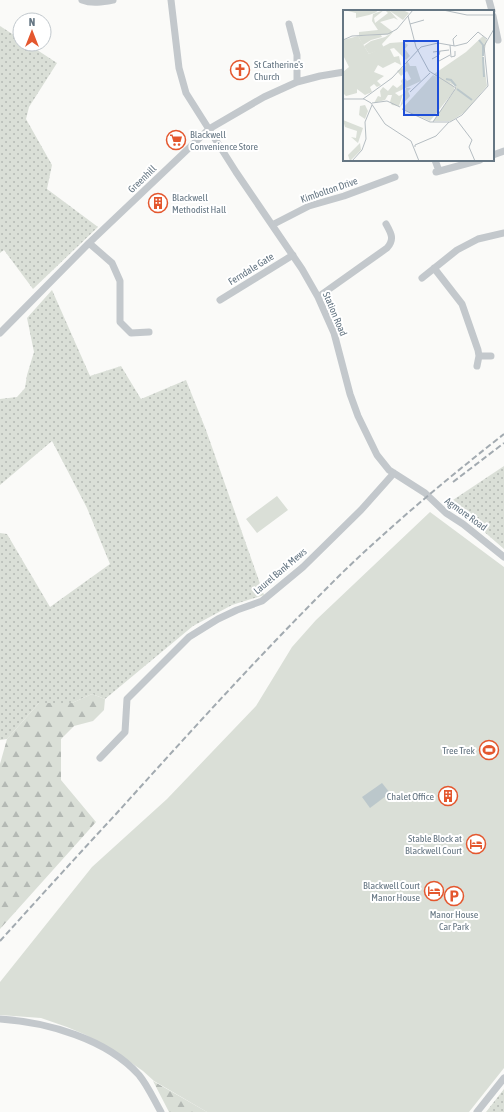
<svg xmlns="http://www.w3.org/2000/svg" width="504" height="1112" font-family="'Asap Condensed',sans-serif">
	<style>
		.grass { fill: url(#grass-dots) }
		.forest { fill: url(#forest-firs) }
		.park { fill: #dadfd7 }
		.water { fill: #bbc7cb }
		.lines { fill: none; stroke-linecap: round; stroke-linejoin: round }
		.street { stroke: #c3c8cc; stroke-width: 7 }
		.rail { stroke: #a2aab0; stroke-width: 2; stroke-dasharray: 6 3; stroke-linecap: butt }
		.labels { text-anchor: middle; dominant-baseline: central; stroke-width: 4; stroke-linejoin: round; paint-order: stroke }
		.poi-label { font-size: 10px; fill: #657683; stroke: #fff; text-anchor: end }
		.street-label { font-size: 10px; fill: #657683; stroke: #fff }
		.inset-river { fill: none; stroke: #bbc7cb; stroke-width: 2 }
		.inset-road { fill: none; stroke: #b5bdc2; stroke-width: 1 }
		.view { fill: #1d4ed8; fill-opacity: 0.15; stroke: #1d4ed8; stroke-width: 2 }
		.inset-edge { fill: none; stroke: #657683; stroke-width: 2 }
	</style>
	<defs>
		<pattern id="grass-dots" width="8" height="8" patternUnits="userSpaceOnUse"><rect width="8" height="8" fill="#dadfd7"/><path d="M2 2h.1M6 6h.1" fill="none" stroke="#b4b9b4" stroke-width="1.8" stroke-linecap="round"/></pattern>
		<pattern id="forest-firs" width="22" height="20" patternUnits="userSpaceOnUse"><rect width="22" height="20" fill="#dadfd7"/><path d="M5 1l3.5 6h-7zM16 11l3.5 6h-7z" fill="#b4b9b4"/></pattern>
	</defs>
	<rect width="100%" height="100%" fill="#fafaf8"/>
	<!-- grass -->
	<path class="grass" d="M0,26l20,13v5h8l29,19 -28,44 -3,12 26,46 -5,24 51,38 -65,62 -29,-39 -4,3z
		M52,290l38,86 31,-10 20,33 45,-19 20,50 58,165 -32,10 -39,21 -88,73 -13,-5 -20,9h-33l-32,36 -7,1v-207l7,1 43,73 60,-43 -23,-56 -35,-67 -52,44v-86l17,-2 8,-9 2,-13 7,-23 -7,-34z
		M504,466v83l-54,-47z
		M504,1089v23h-18z"/>
	<!-- forest -->
	<path class="forest" d="M92,694l13,5 -1,11 -11,11 -19,5 -13,13v41l35,42 -96,107v-165l7,-25 32,-36h33z
		M153,1081l54,31h-38z"/>
	<!-- park -->
	<path class="park" d="M277,496l11,14 -31,23 -11,-14z
		M430,512l74,55v501l-35,44h-262l-53,-31 -11,-10 -23,-16 -34,-20 -19,-8 -26,-9 -41,-3v-33l92,-115 75,-68 89,-93 36,-59 24,-27z"/>
	<!-- water -->
	<path class="water" d="M382,783l8,10 -20,15 -8,-11z"/>
	<g class="lines">
		<!-- street -->
		<path class="street" d="M82,0c10,4 21,2 31,0
			M171,0l8,68 7,25 50,79 66,97 16,28 16,36 16,61 8,22 19,39 12,15 36,23 21,20 17,11 41,33
			M489,0l3,11
			M493,16l5,24
			M289,24l8,31v27
			M493,155l11,-4
			M435,160l4,11
			M436,172l44,-12
			M272,225l37,-19 35,-10 51,-19
			M89,243l23,20 8,18v41l11,11 18,-1
			M434,268l28,36 16,46 1,6 -2,10
			M422,278l35,-28 21,-11 26,-6
			M318,297l69,-49c8,-9 4,-15 -1,-24
			M220,300l73,-45
			M0,333l89,-90 120,-114 55,-32 33,-15 23,-6 24,-4
			M479,356h12
			M100,758l25,-26 2,-33 62,-62 29,-18 19,-9 25,-9 41,-34 58,-57 33,-37
			M0,1019c47,3 107,20 139,56 9,11 15,25 22,37
			M477,1112l27,-34"/>
		<!-- rail -->
		<path class="rail" d="M453,482l51,-39
			M0,941c38,-42 77,-85 116,-127 74,-82 148,-164 227,-242 51,-49 105,-94 161,-138"/>
	</g>
	<!-- icons -->
	<defs>
		<g id="church-ring" transform="scale(1)"><circle r="9.5" fill="#fff" stroke="#e4572e" stroke-width="1.5"/><path d="M-1.2-6h2.4v3.5h3.3v2.4h-3.3V6h-2.4V-.1h-3.3v-2.4h3.3Z" fill="#e4572e"/></g>
		<g id="supermarket-ring" transform="scale(1)"><circle r="9.5" fill="#fff" stroke="#e4572e" stroke-width="1.5"/><path d="M-6-5.5h2.5l.6 2H6L4.5 2H-2.5L-4.4-4H-6ZM-1.5 3.2a1.3 1.3 0 1 0 .1 0ZM3 3.2a1.3 1.3 0 1 0 .1 0Z" fill="#e4572e"/></g>
		<g id="building-ring" transform="scale(1)"><circle r="9.5" fill="#fff" stroke="#e4572e" stroke-width="1.5"/><path d="M-4-6H4V6H1V3H-1V6H-4ZM-2.5-4.3h1.7v1.8h-1.7ZM.8-4.3h1.7v1.8H.8ZM-2.5-1h1.7V.8h-1.7ZM.8-1h1.7V.8H.8Z" fill="#e4572e"/></g>
		<g id="stadium-ring" transform="scale(1)"><circle r="9.5" fill="#fff" stroke="#e4572e" stroke-width="1.5"/><path d="M0-5a6.5 5 0 1 0 0 10a6.5 5 0 1 0 0-10ZM-3.5-1.8h7v3.6h-7Z" fill="#e4572e"/></g>
		<g id="hotel-ring" transform="scale(1)"><circle r="9.5" fill="#fff" stroke="#e4572e" stroke-width="1.5"/><path d="M-6-4.5h1.5V1H6V5H4.5V3h-9V5H-6ZM-4 0a1.8 1.8 0 1 1 3.6 0ZM.5 0V-2.5h3Q6-2.5 6 0Z" fill="#e4572e"/></g>
		<g id="parking-ring" transform="scale(1)"><circle r="9.5" fill="#fff" stroke="#e4572e" stroke-width="1.5"/><path d="M-3.5-5.5H1a3.5 3.5 0 0 1 0 7H-1V5.5H-3.5ZM-1-3.4V-.6H.8a1.4 1.4 0 0 0 0-2.8Z" fill="#e4572e"/></g>
	</defs>
	<g fill-rule="evenodd">
		<use href="#church-ring" x="240" y="70"/>
		<use href="#supermarket-ring" x="176" y="140"/>
		<use href="#building-ring" x="158" y="203"/>
		<use href="#stadium-ring" x="489" y="750"/>
		<use href="#building-ring" x="448" y="796"/>
		<use href="#hotel-ring" x="476" y="844"/>
		<use href="#hotel-ring" x="434" y="891"/>
		<use href="#parking-ring" x="454" y="896"/>
	</g>
	<g class="labels">
		<!-- poi labels -->
		<g class="poi-label">
			<text x="254" y="64" text-anchor="start">St Catherine's<tspan x="254" dy="12">Church</tspan></text>
			<text x="190" y="134" text-anchor="start">Blackwell<tspan x="190" dy="12">Convenience Store</tspan></text>
			<text x="172" y="197" text-anchor="start">Blackwell<tspan x="172" dy="12">Methodist Hall</tspan></text>
			<text x="475" y="750">Tree Trek</text>
			<text x="434" y="796">Chalet Office</text>
			<text x="462" y="838">Stable Block at<tspan x="462" dy="12">Blackwell Court</tspan></text>
			<text x="420" y="885">Blackwell Court<tspan x="420" dy="12">Manor House</tspan></text>
			<text x="454" y="914" text-anchor="middle">Manor House<tspan x="454" dy="12">Car Park</tspan></text>
		</g>
		<!-- street labels -->
		<g class="street-label">
			<text transform="translate(142 179) rotate(-44)">Greenhill</text>
			<text transform="translate(329 190) rotate(-19)">Kimbolton Drive</text>
			<text transform="translate(251 269) rotate(-32)">Ferndale Gate</text>
			<text transform="translate(335 314) rotate(67)">Station Road</text>
			<text transform="translate(466 514) rotate(36)">Agmore Road</text>
			<text transform="translate(280 571) rotate(-40)">Laurel Bank Mews</text>
		</g>
	</g>
	<!-- overview -->
	<g transform="translate(343 10)">
		<rect width="151" height="151" fill="#fafaf8"/>
		<path d="M33,0l1,2 -8,3 -13,3v-5l-8,-2zM60,0l6,3 -6,7 -13,-9zM15,26l11,18 21,-11 13,-1 5,3 -3,4 5,7 -4,4 -12,-12 -4,1 4,8 5,-1 2,9 -6,-3 -12,6 -5,-3 -4,7 10,4 -7,5 4,4 -4,2 -3,-3 -4,3 2,5 -7,3 -8,-6v4l-11,3 -3,-3v-21l6,-5 -6,-12v-15zM140,26l4,4 -4,17 4,29 -22,26 -14,9h-18l23,-32 -1,-4 -15,-5 -6,-6 32,-22zM64,50l3,6h6l5,15 -26,12 4,3 4,-2 -4,12 -7,-1 -2,-3 2,-7h-4l-3,5 -11,3 4,-7 3,1 -1,-6 3,-4 5,4 5,-6 4,3 5,-4 -1,-3 3,-4 3,4 4,-2 -4,-8 -6,5 -4,-5 8,-4zM22,95l3,6 -3,8 -6,-4 1,-9z" fill="#dadfd7"/>
		<path d="M41,0l-10,8 1,5 13,-10 -3,-3h13l-8,1 8,9 -4,-2 -14,4 13,10 -11,12 2,4 -15,6 -5,-8 7,-5 14,-4 5,-3 -9,1 1,2 -11,3 -8,5 -5,-9h16l-15,-1v-3l19,-2 -6,-9 1,-7zM63,78h5l-3,3 2,5 -10,11zM0,110l20,8 -5,15 -7,-6 5,1 1,-7 -12,-4zM17,133l1,7 -11,11 -2,-6z" fill="#dadfd7"/>
		<path d="M90,65l20,10 2,5 -25,31 -28,-12z" fill="#dadfd7"/>
		<path class="inset-river" d="M136,30l4,5v11M140,47l1,20M103,69l5,1 5,6M114,79l15,11"/>
		<path class="inset-road" d="M100,0l24,5h27M65,6l8,31 13,24 27,17 -23,34M67,14l14,-4M0,30l9,-4 36,-2 9,-5 16,-19M107,35l1,12 4,-1v-5M111,36l-1,-7 4,-4M90,42l16,-2M89,49l7,-4 1,-4M96,51l11,-6M67,82l20,-19M0,89h21l7,4 14,21 26,17 8,20M20,89l29,-21 29,-31 17,-4 17,3 12,-3 11,-11 9,7M29,93l15,-2 13,6M59,99l28,13h20l12,-7 26,-29 -4,-40 10,-17M113,109l16,21 -3,7 6,14M72,137v-2l21,-9 13,-14M9,151l10,-11 4,-11 -1,-17 7,-17"/>
		<path class="view" d="M61,31h34v74h-34z"/>
		<rect width="151" height="151" class="inset-edge"/>
	</g>
	<!-- north arrow -->
	<g transform="translate(32 32)"><circle r="19" fill="#ffffff" stroke="#c1c8cd"/>
	<path d="M0-3L7 15L0 10L-7 15Z" fill="#e4572e"/>
	<text y="-6" font-size="11" font-weight="bold" text-anchor="middle" fill="#657683">N</text>
	</g>
</svg>
